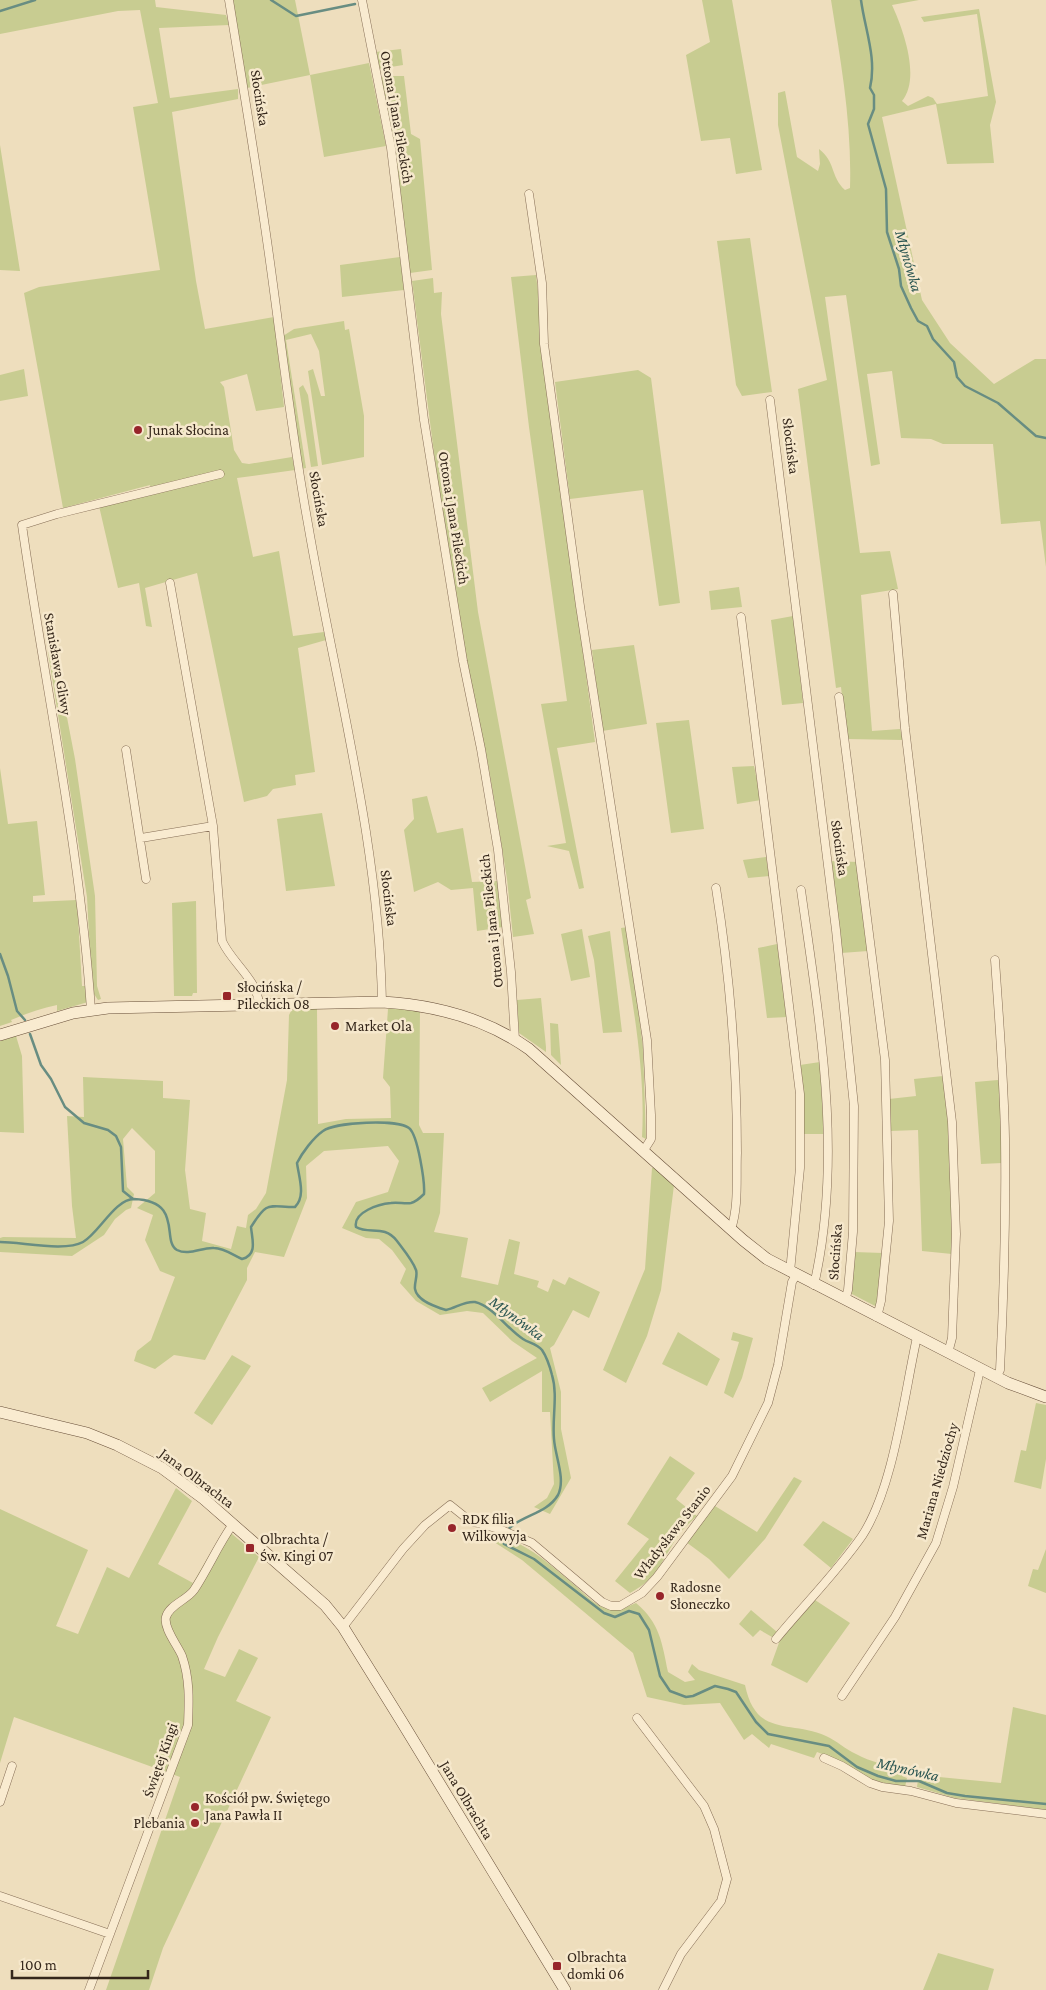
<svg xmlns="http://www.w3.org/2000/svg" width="1046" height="1990" font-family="'Crimson Pro',serif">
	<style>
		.green { fill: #c8cc91 }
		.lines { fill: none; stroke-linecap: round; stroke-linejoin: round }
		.stream { stroke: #688d82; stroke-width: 2.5 }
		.street-casing { stroke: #866e56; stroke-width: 9 }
		.secondary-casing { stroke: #684f39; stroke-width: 12 }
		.street { stroke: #f9ebd0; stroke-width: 8 }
		.secondary { stroke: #f9ebd0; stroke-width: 11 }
		.poi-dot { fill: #97252a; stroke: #f6e8cc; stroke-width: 2 }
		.labels { text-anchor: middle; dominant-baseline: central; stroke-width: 5; stroke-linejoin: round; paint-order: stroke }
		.street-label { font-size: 15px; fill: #35271b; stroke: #f6e8cc }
		.poi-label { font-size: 15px; fill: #35271b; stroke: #f6e8cc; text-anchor: start }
		.water-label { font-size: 16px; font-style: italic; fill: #2a5551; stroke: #f6e8cc }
	</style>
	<rect width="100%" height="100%" fill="#eedebd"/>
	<!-- green -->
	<path class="green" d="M0,0h155l1,7 70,8 3,10 -70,3 11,70 68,-9v10l-66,13 24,169 9,48 69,-12 10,90 -28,4 -9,-37 -27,8 4,5 10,63 8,13 7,1 43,-7 3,13 -58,8 16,79 26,-6 14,85 31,-4 2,8 -28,8 17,124 -20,3 1,10 -23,4 -6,7 -23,6 -47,-229 -52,15 7,39 -6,-1 -7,-43 -21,5 -19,-82 53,-13 -2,-8 -87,23 -39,-215 15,-6 121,-17 -27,-163 25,-4 -18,-93 -22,1 -118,23z
		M233,0h62l15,75 59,-12 17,83 -62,11 -14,-82 -63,13z
		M702,0h30l30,170 -26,4 -6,-36 -29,3 -15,-86 24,-13z
		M831,0h88l-27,5c11,24 29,73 10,96l6,5 20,-10 5,2 4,6 51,-8 -11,-82 -53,8 -3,-5 58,-8 17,93 -6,23 4,38 -47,1 -11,-60 -54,13 40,183 28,43 44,41 41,-25h11v208l-6,-46 -39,3 -8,-80h-50l-12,-5 -30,-1 -9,-67 -25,3 13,90 -9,2 -25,-171 -21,2 35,256 30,-2 8,38 -37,6 11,136 28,-2 3,11 -56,-1 -6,-52 -5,1 -38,-299 29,-9 -49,-255v-32l7,-2 12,66 21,14 2,-7 -1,-15c17,13 11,27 26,41l5,-2c2,-64 -9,-125 -19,-188z
		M401,49l2,16 -24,4 -3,-17z
		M387,76h17l7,58 9,5 12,131 -22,3 -16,-126 -14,-69z
		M0,145l20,126 -20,-1z
		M750,238l22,154 -30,4 -6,-11 -19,-144z
		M400,257l4,33 -62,7 -2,-32z
		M536,275l23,198 36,269 -38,6 27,140 -5,1 -10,-38 -22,-5 19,-3 -25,-139 26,-3 -38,-274 -18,-150z
		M433,278l1,15 8,-1 -1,22 37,298 53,286 -5,2 8,34 -21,3 -6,-58 -18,-110 -22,-103 -30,-189 -25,-196z
		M344,321l1,9 4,-1 15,87v41l-42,8 -14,-94 5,-2 8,27h4l-6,-45 -8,-17 -25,6 20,128 -5,1 -18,-133 11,-7z
		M24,369l4,27 -28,5v-26z
		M638,370l13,8 29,225 -21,3 -16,-116 -73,9 -15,-117z
		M303,385l5,10 10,71 -7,1 -12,-79z
		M739,587l3,20 -31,3 -2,-19z
		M793,616l10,87 -21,2 -11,-85z
		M634,645l13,79 -45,7 -10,-81z
		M54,650l21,109 20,137 2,90 4,13 -3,1 -6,-9 -5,-94 -39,-245z
		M689,720l15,109 -33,4 -15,-110z
		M754,766l7,34 -24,4 -5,-37z
		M0,768l8,56 29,-3 8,74 -12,1v6l44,-2 5,86h3l3,16 -31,9v-6c-16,3 -31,9 -46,15l1,2 -12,4z
		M427,796l10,37 26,-5 9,54 26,-1 5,46 -26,4 -4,-43 -22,2 -13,-8 -24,10 -10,-62 10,-11 -2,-20z
		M322,813l13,73 -49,5 -9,-72z
		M766,857l3,19 -21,2 -5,-18z
		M830,861l28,1 10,89 -27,2z
		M196,901l1,92h-4l-1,3h-18l-2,-93z
		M628,927l15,121 3,91 -4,-2c4,-70 -11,-140 -21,-209z
		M582,929l8,48 -19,4 -10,-47z
		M610,931l12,101 -19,1 -9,-73 -6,-24z
		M777,944l11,73 -21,1 -9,-70z
		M541,998l5,49v5l-27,-19 -2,-33z
		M392,1008l28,1 -1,116 4,8h21l-4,80 -6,19 34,6 -7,39 37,8 11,-46 11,3 -6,32 25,7 -2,6 11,5 5,-13 12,6 4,-8 31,15 -11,26 -16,-8 -19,35 -4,3 11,44v37l10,49 -21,36 -16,-7 13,-9 7,-14 -4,-72h-8v-41l-52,31 -8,-14 55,-30 -25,-17 -29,-28 -16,-2 -27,4 -24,-14 -16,-18 6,-14 -14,-19 -13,-11 -13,-1 -24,-10 14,-26 32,-10 11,-31 -11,-15 -64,5 -18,15 1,32 -23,59 -29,-5 -8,16v12l-42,80 -31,-5 -19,14 -21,-8 3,-10 14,-11 24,-63 -15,-6 -15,-31 8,-25 -16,-7 18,-15v-42l-23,-23 -9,11 4,48 7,7 -3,14 -5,2 -11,9 -11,16 -32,21 -72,-4v-14l3,-1 73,1 -4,-32 -5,-90 17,1 -1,-40 80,4v17l27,2 -5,70 5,39 16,4 -4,28 29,8 6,-23 9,2 2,-13 8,-6 10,-16 21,-113 2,-65 3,-6h25l1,115 28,-5 45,-1 -1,-31 -7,-9 5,-69z
		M550,1023l8,1 3,41 -10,-10z
		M16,1036l6,20 2,77 -24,-1v-91z
		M820,1062l4,72h-21l-3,-69z
		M943,1076l7,63 2,115 -30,-3 -4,-121 -28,1 -1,-32 27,-3 -2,-17z
		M998,1080l3,10 1,73 -21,1 -6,-82z
		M655,1167l19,18 -13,105 -14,46 -21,47 -23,-13 42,-101 7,-101z
		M854,1252l29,1 -6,54 -27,-14z
		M678,1332l42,27 -13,27 -45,-22z
		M733,1332l20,6 -11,40 -9,20 -9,-5 15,-51 -8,-2z
		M232,1355l19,11 -39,59 -18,-12z
		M1036,1403l10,2v54l-5,30 -27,-7 7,-32 5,1z
		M670,1456l25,17 -19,26 21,17c-5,5 -12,11 -17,17 -17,24 -21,45 -50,60l-15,-12 34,-42 -22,-15z
		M794,1477l8,4 -37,58 -36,40 -20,-20 -23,-17 29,-36 42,26z
		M176,1488l16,13 -34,63 35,19 32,-55 34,29 -41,80 -14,32 21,8 14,-28 19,9 -22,43 35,16 -108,231 -14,42h-43l74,-213 -166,-60 -14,46v-254l88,41 -32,76 22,8 29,-67 22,11z
		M823,1521l30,18 -22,29 -28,-23z
		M477,1531c38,3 67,28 95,52 9,7 17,17 27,22 13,6 25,4 37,-2 24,20 26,40 32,69l17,10 10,-2 -7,-8 4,-8 7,6 46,15c11,53 45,35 81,51 11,5 19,13 30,18 14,8 32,11 47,17l-1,5 5,2 -2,9 -35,-7 -32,-20 -21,-8 -3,6 -43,-14 -2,4 -17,-14 -8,6 -24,-37 -36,2 -37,-8 -14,-44 -111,-93z
		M1046,1549v44l-18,-7 5,-17 5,1z
		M815,1600l35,23 -43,60 -36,-18 9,-25z
		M751,1610l26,22 -5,5 -12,-7 -7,7 -14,-13z
		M1013,1707l33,8v95l-91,-12 -38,-11 2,-16 20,6 62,6z
		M938,1953l56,16 -6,21h-65z"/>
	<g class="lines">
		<!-- stream -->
		<path class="stream" d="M271,0l25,16 59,-12
			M861,0c4,30 16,58 9,88l4,7v14l-6,15 18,65 1,43 12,37 2,17 10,22 7,13 9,5 6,13 21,23 3,15 8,9 33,17 38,33 10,2
			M0,11l35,-11
			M0,954l8,22 9,35 8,9
			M30,1034l11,31 10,14 14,28 19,16 24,7 8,6 5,11 2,44 10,8
			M0,1242c22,0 65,10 83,0 16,-9 32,-43 51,-43 50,2 27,42 43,51 12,6 25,-3 37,-2 10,0 19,7 28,11 16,-4 10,-20 9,-32 17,-27 17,-20 44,-20 11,-11 4,-29 2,-44 5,-10 16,-25 26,-32 12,-9 75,-12 86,-3 9,7 16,55 15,66 -4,4 -8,8 -13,9 -6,1 -13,-1 -20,0 -12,1 -38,9 -35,24 13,8 28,-3 41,14 6,8 16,20 19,29 2,6 -2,13 -1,19 2,12 21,18 31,21 10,-2 18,-9 29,-8 18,4 32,27 48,37 6,4 14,5 19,11 4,6 8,17 10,25 6,20 0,43 2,64 1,17 12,40 4,56 -13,22 -45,20 -56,43l2,6 30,15 70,54 11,4 14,-6 10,3 10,16 11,46 10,15 16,6 7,-1 22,-10 13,3 8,3 20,30 12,12 61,12 28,21 21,9 18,5h23l28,12 18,3 81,8"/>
		<!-- street casing -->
		<g class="street-casing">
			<path id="street" d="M229,0c14,87 29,174 41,262 12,87 22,175 38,262 27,158 71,317 74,478
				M362,0l29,148 33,272 39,241 18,88 17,101 13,122 4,68
				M529,194l13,89 2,61 36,262 67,434 4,75v24l-7,11
				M770,400l66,530 18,176 -1,126 -5,58 -3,10
				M170,583l43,243 9,115c10,22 35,38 37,63
				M893,594l12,134 47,394 4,112 -4,104 -4,15
				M741,617l59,477v74l-10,104
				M839,697l46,363 4,161 -8,80 -4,16
				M126,750l20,129
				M141,838l72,-12
				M716,888c14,88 21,176 21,265 -1,25 2,53 -6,76
				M801,890c18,129 43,265 13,395
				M995,960c4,59 9,119 10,178 1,78 -1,154 -5,232l-4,8
				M91,1010c-11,-163 -46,-323 -69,-485l35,-11 163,-40
				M343,1627l60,-78 22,-24 25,-20 20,16 29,8 33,14 70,59 9,4h9l22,-13 15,-16 75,-101 36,-73 10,-38 14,-83 4,-7
				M776,1639c28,-34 61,-67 86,-103 32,-49 42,-141 55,-199
				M842,1696l53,-79 41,-74 17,-56 27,-117
				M637,1718l67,88 10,23 13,50 -6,22 -40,53 -18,36
				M824,1758l18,8 28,17 12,4 29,4 45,12 90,11
				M0,1802l12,-36
				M0,1896l110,38
				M89,1990l99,-265c1,-24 2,-46 -6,-69 -4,-10 -19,-28 -16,-39 3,-12 21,-17 28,-27 14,-21 24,-45 39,-66"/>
		</g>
		<!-- secondary casing -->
		<g class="secondary-casing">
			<path id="secondary" d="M0,1035l73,-22 35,-5 274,-6c54,3 103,16 147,47l214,191 24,19 241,124 38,14
				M0,1412l87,21 30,12 45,23 42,31 121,106 18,22 59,95 163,268"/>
		</g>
		<!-- street -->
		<use href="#street" class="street"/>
		<!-- secondary -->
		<use href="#secondary" class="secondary"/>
	</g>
	<!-- markers -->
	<g class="poi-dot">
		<circle cx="138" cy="430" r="5"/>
		<rect x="222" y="991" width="10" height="10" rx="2.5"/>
		<circle cx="335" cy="1026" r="5"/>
		<circle cx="452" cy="1528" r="5"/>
		<rect x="245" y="1543" width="10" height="10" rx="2.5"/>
		<circle cx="660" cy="1596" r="5"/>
		<circle cx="195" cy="1807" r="5"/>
		<circle cx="195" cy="1823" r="5"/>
		<rect x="552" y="1961" width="10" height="10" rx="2.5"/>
	</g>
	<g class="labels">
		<!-- street labels -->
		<g class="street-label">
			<text transform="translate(260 98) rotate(81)">Słocińska</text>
			<text transform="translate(397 117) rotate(80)">Ottona i Jana Pileckich</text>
			<text transform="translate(791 446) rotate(83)">Słocińska</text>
			<text transform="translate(319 499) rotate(80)">Słocińska</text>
			<text transform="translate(454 518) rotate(81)">Ottona i Jana Pileckich</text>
			<text transform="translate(58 664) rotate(80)">Stanisława Gliwy</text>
			<text transform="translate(840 848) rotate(82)">Słocińska</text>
			<text transform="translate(389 898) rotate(83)">Słocińska</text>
			<text transform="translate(491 921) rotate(-96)">Ottona i Jana Pileckich</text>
			<text transform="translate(835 1252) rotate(-86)">Słocińska</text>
			<text transform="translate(197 1478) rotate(37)">Jana Olbrachta</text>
			<text transform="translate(937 1481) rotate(-74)">Mariana Niedziochy</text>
			<text transform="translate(672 1532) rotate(-52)">Władysława Stanio</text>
			<text transform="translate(160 1760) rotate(-71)">Świętej Kingi</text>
			<text transform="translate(467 1800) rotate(59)">Jana Olbrachta</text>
		</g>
		<!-- poi labels -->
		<g class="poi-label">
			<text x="148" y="430">Junak Słocina</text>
			<text x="237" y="987">Słocińska /<tspan x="237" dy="17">Pileckich 08</tspan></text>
			<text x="345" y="1026">Market Ola</text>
			<text x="462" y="1519">RDK filia<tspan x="462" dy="17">Wilkowyja</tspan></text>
			<text x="260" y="1539">Olbrachta /<tspan x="260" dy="17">Św. Kingi 07</tspan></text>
			<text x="670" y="1587">Radosne<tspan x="670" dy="17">Słoneczko</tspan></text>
			<text x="205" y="1798">Kościół pw. Świętego<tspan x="205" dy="17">Jana Pawła II</tspan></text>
			<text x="185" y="1823" text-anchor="end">Plebania</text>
			<text x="567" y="1957">Olbrachta<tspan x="567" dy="17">domki 06</tspan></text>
		</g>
		<!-- water labels -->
		<g class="water-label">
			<text transform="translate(909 261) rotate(74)">Młynówka</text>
			<text transform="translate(517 1318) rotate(36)">Młynówka</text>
			<text transform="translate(908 1769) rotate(13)">Młynówka</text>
		</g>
	</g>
	<!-- scale -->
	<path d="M12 1970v8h136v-8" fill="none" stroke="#35271b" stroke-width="2.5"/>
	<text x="20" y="1970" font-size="15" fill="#35271b" stroke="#f6e8cc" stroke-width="4" paint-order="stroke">100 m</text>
</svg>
